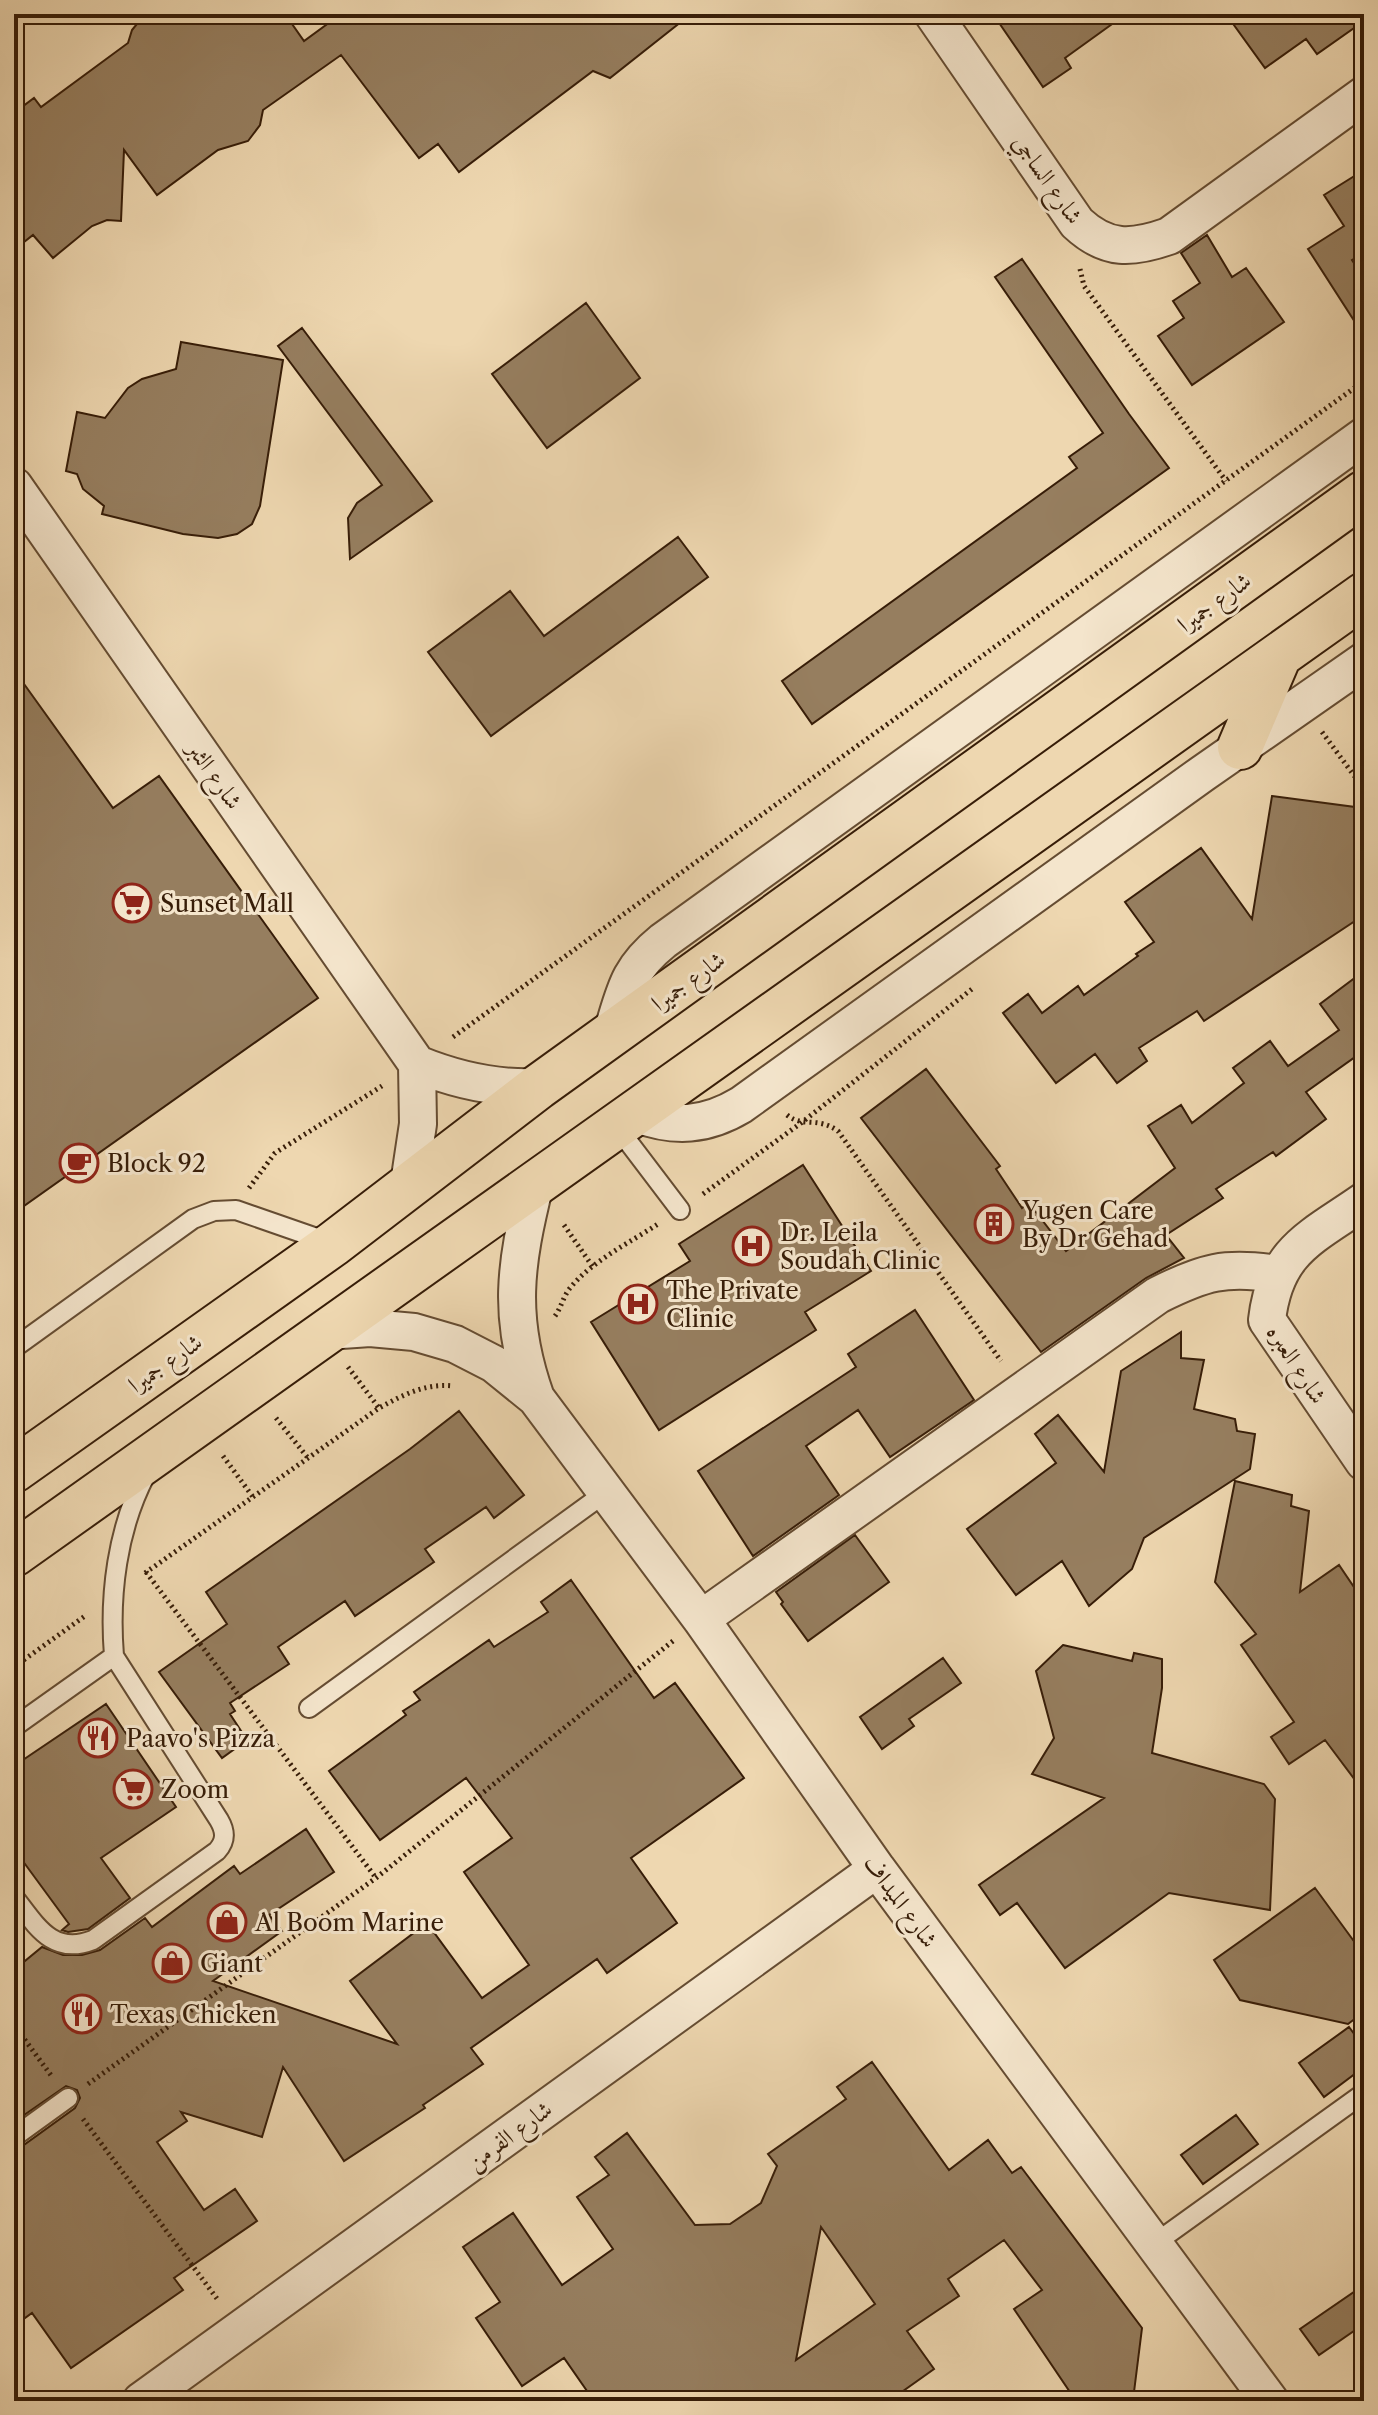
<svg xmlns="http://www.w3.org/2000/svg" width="1378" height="2415" font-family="'Libre Caslon Text',Amiri,serif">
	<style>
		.building { fill: #967e5f; stroke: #371d08; stroke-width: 2; fill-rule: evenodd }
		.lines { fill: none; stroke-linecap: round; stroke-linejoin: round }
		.lane-casing { stroke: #654c32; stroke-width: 22 }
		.street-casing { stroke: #654c32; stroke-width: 40 }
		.primary-casing { stroke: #371d08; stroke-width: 48 }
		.path { stroke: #371d08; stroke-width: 5; stroke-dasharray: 2 4; stroke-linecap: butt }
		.lane { stroke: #f4e5cc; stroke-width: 18 }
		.street { stroke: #f4e5cc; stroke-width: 36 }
		.primary { stroke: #eed7b0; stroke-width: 44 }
		.labels { text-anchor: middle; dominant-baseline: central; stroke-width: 6; stroke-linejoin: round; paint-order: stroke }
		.street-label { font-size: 24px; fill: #371d08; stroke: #f4e5cc }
		.poi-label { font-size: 24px; fill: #371d08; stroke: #f4e5cc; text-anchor: start }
	</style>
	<rect width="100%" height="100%" fill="#eed7b0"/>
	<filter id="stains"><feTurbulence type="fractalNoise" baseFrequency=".0025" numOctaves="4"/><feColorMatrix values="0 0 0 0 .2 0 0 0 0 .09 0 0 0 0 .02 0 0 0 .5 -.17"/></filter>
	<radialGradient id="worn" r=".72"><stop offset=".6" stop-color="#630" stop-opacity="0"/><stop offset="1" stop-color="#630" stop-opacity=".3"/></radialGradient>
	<!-- building -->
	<path class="building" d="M145,14h140l19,27 37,-27h350l-81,64 -17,-7 -134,101 -21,-28 -19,14 -78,-103 -78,55 -3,15 -12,16 -30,9 -61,45 -33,-45 -3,71 -14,-1 -15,6 -39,32 -20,-23 -19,15v-137l20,-15 7,9 87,-64 4,-13z
		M993,14h133l-61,44 6,10 -28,19z
		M1226,14h138v7l-47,33 -11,-15 -41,29z
		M1364,170v87l-2,-3 -10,6 12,18v58l-56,-87 36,-23 -20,-31z
		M1207,235l25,42 14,-9 38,54 -92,63 -34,-49 26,-18 -11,-17 27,-18 -19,-30z
		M1022,259l107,155 40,54 -357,256 -30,-43 295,-213 -8,-11 34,-24 -108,-156z
		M586,303l54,75 -93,70 -55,-74z
		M302,328l130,173 -82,58 -2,-41 9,-15 25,-18 -104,-139z
		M181,342l102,18 -23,146 -8,18 -15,10 -19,4 -35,-4 -81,-20 2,-8 -21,-17 -6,-15 -11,-3 11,-59 28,6 23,-30 14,-9 34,-10z
		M678,537l30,40 -217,159 -63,-84 82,-61 34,45z
		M14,670l99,138 46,-32 159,222 -304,215z
		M1272,796l83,11 9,10v98l-160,106 -7,-10 -58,37 8,13 -30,22 -22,-29 -39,29 -53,-70 25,-19 14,19 36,-27 6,9 54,-39 -2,-2 18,-12 -29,-40 76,-54 51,71z
		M1364,971v92l-6,-8 -52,37 20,27 -50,37 -3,-4 -57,37 7,9 -57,37 18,23 -38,20 -105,74 -180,-234 65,-49 74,97 -4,3 26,39 7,-5 37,48 109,-83 -27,-42 33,-21 11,18 52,-40 -11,-15 37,-27 18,25 51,-36 -19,-26z
		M803,1165l68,106 -66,41 11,18 -157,100 -68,-108 99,-61 -11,-17z
		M915,1310l59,90 -84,57 -32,-47 -52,36 33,49 -86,61 -55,-85 158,-104 -8,-13z
		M1181,1332v26l23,2 -10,49 41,10 2,12 18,3 -5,35 -106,69 -12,31 -43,37 -27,-45 -46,34 -49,-66 89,-66 -21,-29 23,-19 46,57 17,-101z
		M459,1411l65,84 -30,23 -8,-11 -61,42 9,13 -79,54 -10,-15 -67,46 11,17 -59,39 5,8 -5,3 17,26 -25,18 -63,-86 68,-48 -21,-32 204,-143z
		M1235,1481l57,14 -1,11 18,5 -9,81 39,-27 25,37v190l-39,-52 -36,24 -18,-27 23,-15 -53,-77 15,-11 -41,-52z
		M855,1535l34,47 -81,59 -27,-37 2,-2 -7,-10z
		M571,1580l83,118 21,-15 69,95 -113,80 46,65 -70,50 -10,-14 -126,89 12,16 -60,41 2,3 -81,53 -61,-94 -21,70 -81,-25 6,9 -30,21 47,68 31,-21 22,32 -83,57 9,12 -112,78 -39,-55 -18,13v-177l7,-2 54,-39 5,-10 -3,-8 -11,-4 -52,36v-152l28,-23 21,8h19l18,-5 45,-32 7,9 82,-61 6,8 66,-45 28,43 -65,43 13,16 -69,50 184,63 -47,-63 77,-58 55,75 47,-33 -65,-93 48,-34 -46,-60 -86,62 -51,-69 77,-56 -3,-4 17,-11 -6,-8 75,-52 5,7 54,-35 -7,-10z
		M1063,1645l69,16 2,-8 28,6v29l-10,65 112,31 11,15 -5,111 -101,-17 -104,75 -48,-65 -17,12 -21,-30 125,-87 -72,-24 22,-36 -18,-67z
		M943,1658l18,25 -52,36 5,7 -32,23 -22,-32z
		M106,1704l70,103 -75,51 29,40 -42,31 -20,3 -6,-2 7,-6 -55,-75v-83z
		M1315,1888l49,67v57l-16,12 -108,-24 -26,-40z
		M1349,2027l15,20v20l-40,30 -25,-34z
		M872,2062l77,108 39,-30 24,33 9,-6 121,161 -8,64 -14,9h-44l-62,-92 28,-19 -38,-50 -56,39 11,17 -52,35 27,38 -45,32h-295l-30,-43 -42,28 -46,-68 24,-16 -37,-55 50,-34 49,72 51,-36 -36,-52 32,-22 -14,-18 32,-24 68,92 35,-1 31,-21 16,-37 -9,-12 78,-55 -9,-12zM821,2227l54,77 -79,56z
		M1236,2115l22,29 -55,40 -22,-29z
		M1364,2285v39l-45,31 -19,-26z"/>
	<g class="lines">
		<!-- lane casing -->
		<g class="lane-casing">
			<path id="lane" d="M617,1127l63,83
				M14,1348l179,-129 21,-8 22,-1 95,33
				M309,1708l296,-215
				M14,1727l100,-71
				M14,1897c22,28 38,59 79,43l124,-89c9,-10 9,-19 2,-31l-105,-164c-5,-61 3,-127 32,-182
				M14,2137l54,-39
				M1154,2244l210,-151"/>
		</g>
		<!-- street casing -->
		<g class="street-casing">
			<path id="street" d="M933,14l144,209c30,28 55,26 92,13l195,-141
				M14,486l403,578 1,60 -9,60
				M611,1036c14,-44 15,-65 52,-95l701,-505
				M417,1064c39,16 78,25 121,23
				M637,1114c38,14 69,12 104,-9l461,-331 162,-113
				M535,1184c-20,81 -28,133 1,214
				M1364,1201c-53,37 -89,49 -97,119l97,142
				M327,1331l43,-3 44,4 41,12 39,20 42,34 165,221 176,250 393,532
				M701,1619l457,-324c46,-23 67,-29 119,-21
				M141,2401l736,-532"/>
		</g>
		<!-- primary casing -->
		<g class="primary-casing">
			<path id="primary" d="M1240,747l38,-89
				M14,1470l319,-226 205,-157 826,-594
				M14,1554l1350,-959"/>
		</g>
		<!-- path -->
		<path class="path" d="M1080,269l4,17 142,195
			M1322,732l42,57
			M453,1037l911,-656
			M787,1115c16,13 30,1 51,16l163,230
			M249,1188l26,-35 107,-67
			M703,1194l98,-71 171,-134
			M564,1225l29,42
			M555,1316c6,-8 8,-19 15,-28 22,-27 59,-45 88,-64
			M348,1367l31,41
			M276,1418l32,40
			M223,1456l30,41
			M146,1572l230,306
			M145,1573l234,-165c24,-13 46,-25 74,-22
			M14,1667l71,-51
			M14,2025l39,53
			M88,2084l288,-206 297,-237
			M83,2119l135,181"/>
		<!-- lane -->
		<use href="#lane" class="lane"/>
		<!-- street -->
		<use href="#street" class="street"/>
		<!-- primary -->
		<use href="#primary" class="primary"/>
	</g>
	<!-- icons -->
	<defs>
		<g id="supermarket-ring" transform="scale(2)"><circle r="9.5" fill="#f4e5cc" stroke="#8f2418" stroke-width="1.5"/><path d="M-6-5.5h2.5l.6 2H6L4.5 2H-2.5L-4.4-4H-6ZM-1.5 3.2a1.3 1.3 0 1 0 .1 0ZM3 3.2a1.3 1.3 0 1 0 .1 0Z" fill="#8f2418"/></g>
		<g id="cafe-ring" transform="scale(2)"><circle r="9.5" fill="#f4e5cc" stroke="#8f2418" stroke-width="1.5"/><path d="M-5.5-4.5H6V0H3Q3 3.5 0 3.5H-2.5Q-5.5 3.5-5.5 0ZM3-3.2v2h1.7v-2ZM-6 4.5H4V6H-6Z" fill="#8f2418"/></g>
		<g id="building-ring" transform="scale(2)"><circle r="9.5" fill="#f4e5cc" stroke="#8f2418" stroke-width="1.5"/><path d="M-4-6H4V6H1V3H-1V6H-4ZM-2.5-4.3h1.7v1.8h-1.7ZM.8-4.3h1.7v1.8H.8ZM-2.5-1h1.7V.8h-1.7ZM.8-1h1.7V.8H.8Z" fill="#8f2418"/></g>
		<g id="hospital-ring" transform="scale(2)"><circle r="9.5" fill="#f4e5cc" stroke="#8f2418" stroke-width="1.5"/><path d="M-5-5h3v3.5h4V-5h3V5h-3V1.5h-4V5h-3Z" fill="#8f2418"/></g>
		<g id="restaurant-ring" transform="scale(2)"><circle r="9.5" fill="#f4e5cc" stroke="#8f2418" stroke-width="1.5"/><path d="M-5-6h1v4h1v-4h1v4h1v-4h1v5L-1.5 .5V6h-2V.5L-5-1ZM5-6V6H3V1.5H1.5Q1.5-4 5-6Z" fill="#8f2418"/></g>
		<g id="shop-ring" transform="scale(2)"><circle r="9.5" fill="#f4e5cc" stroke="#8f2418" stroke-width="1.5"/><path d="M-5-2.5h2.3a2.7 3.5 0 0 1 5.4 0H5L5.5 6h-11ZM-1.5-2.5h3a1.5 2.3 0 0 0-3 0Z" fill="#8f2418"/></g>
	</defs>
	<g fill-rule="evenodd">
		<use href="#supermarket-ring" x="132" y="903"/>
		<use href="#cafe-ring" x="79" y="1163"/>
		<use href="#building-ring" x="994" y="1224"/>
		<use href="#hospital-ring" x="752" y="1246"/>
		<use href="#hospital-ring" x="638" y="1304"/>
		<use href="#restaurant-ring" x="98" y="1738"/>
		<use href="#supermarket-ring" x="133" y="1789"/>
		<use href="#shop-ring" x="227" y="1922"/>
		<use href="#shop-ring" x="172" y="1963"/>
		<use href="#restaurant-ring" x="82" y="2014"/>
	</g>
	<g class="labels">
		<!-- street labels -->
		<g class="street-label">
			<text transform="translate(1048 179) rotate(55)">شارع الساجي</text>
			<text transform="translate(1214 602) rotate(-36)">شارع جميرا</text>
			<text transform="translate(215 775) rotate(55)">شارع الثبر</text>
			<text transform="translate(688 981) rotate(-36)">شارع جميرا</text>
			<text transform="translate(165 1363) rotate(-35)">شارع جميرا</text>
			<text transform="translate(1297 1364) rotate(57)">شارع العبره</text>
			<text transform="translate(901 1901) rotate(54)">شارع الميداف</text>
			<text transform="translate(509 2135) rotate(-36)">شارع الفرمن</text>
		</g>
		<!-- poi labels -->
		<g class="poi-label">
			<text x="160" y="903">Sunset Mall</text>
			<text x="107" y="1163">Block 92</text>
			<text x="1022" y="1210">Yugen Care<tspan x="1022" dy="28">By Dr Gehad</tspan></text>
			<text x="780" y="1232">Dr. Leila<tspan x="780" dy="28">Soudah Clinic</tspan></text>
			<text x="666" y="1290">The Private<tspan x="666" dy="28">Clinic</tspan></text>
			<text x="126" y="1738">Paavo's Pizza</text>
			<text x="161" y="1789">Zoom</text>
			<text x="255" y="1922">Al Boom Marine</text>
			<text x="200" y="1963">Giant</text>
			<text x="110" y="2014">Texas Chicken</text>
		</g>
	</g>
	<!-- margin -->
	<rect width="1378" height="2415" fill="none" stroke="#eed7b0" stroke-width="48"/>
	<rect x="16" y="16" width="1346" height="2383" fill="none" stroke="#371d08" stroke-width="4"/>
	<rect x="24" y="24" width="1330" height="2367" fill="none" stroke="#371d08" stroke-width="2"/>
	<rect width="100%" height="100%" filter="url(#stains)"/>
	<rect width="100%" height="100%" fill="url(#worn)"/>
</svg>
